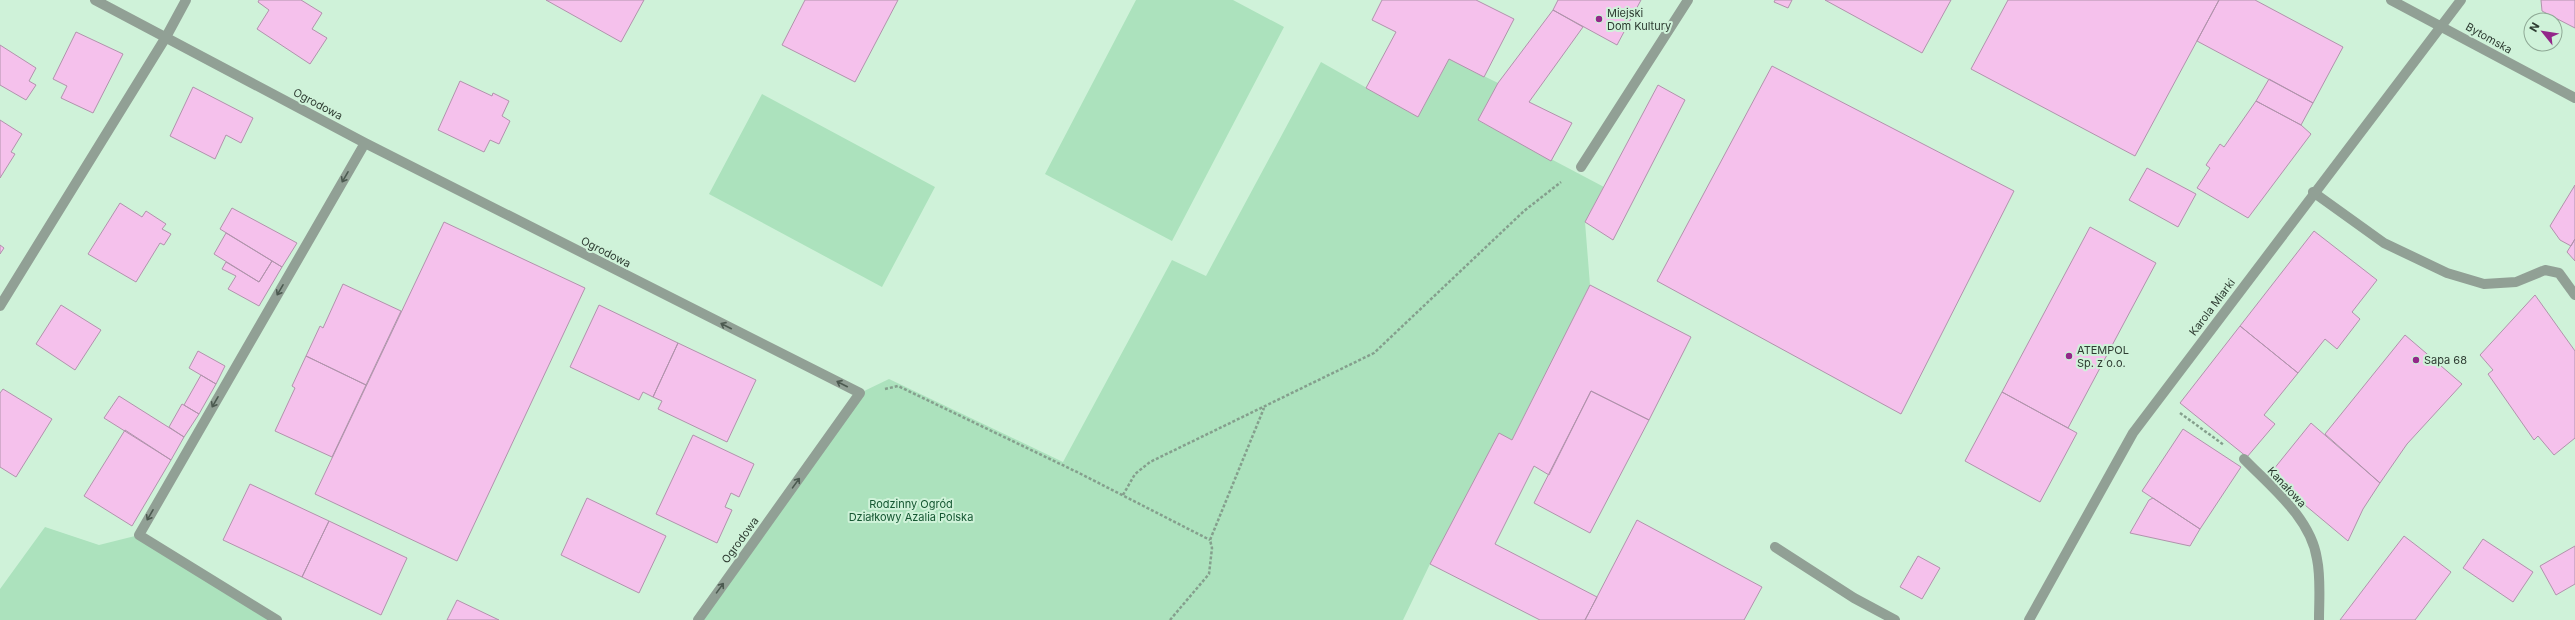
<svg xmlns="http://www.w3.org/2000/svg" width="2575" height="620" font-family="Inter,sans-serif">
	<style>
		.green { fill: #ace2bd }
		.building { fill: #f5c1ec; stroke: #b193ac }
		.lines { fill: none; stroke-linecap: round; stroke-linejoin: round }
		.path { stroke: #859f8d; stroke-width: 2.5; stroke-dasharray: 3 2; stroke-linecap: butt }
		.service { stroke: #91a095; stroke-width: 10 }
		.minor { stroke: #91a095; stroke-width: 10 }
		.tertiary { stroke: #91a095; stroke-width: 10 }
		.oneway { stroke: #4c5a50 }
		.poi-dot { fill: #932789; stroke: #cff2d9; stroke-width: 1.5 }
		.labels { text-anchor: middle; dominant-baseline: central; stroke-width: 4; stroke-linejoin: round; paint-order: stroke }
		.poi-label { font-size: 11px; fill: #2e3c32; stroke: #cff2d9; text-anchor: start }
		.street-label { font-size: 11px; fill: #2e3c32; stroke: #cff2d9 }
		.park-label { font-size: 11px; fill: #155732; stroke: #cff2d9 }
	</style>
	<rect width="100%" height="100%" fill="#cff2d9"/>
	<!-- green -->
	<path class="green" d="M1136,0h97l51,27 -112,214 -127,-67z
		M1449,59l49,24 -19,38 125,66 -19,35 5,63 -78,155 -13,-6 -69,130 -27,56h-705l162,-227 29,-14 174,83 109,-202 34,16 115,-214 97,55z
		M762,94l173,93 -53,100 -173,-93z
		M45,527l54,18 40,-10 138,85h-277v-31z"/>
	<!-- building -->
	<path class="building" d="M259,0h42l21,13 -10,16 15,9 -17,26 -53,-35 12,-19 -11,-8z
		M546,0h98l-23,42z
		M805,0h93l-43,82 -73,-37z
		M1382,0h94l38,19 -30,58 -35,-18 -31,58 -52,-29 30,-56 -24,-12z
		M1558,0h83l-24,45 -64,-35z
		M1775,0h17l-4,8 -14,-6z
		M1825,0h126l-29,53z
		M2008,0h211l-84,156 -164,-87z
		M2219,0h36l88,47 -30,56 -116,-62z
		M2541,0h34v28l-33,-17z
		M1553,10l30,17 -54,75 43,21 -21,38 -73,-41 20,-37z
		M76,32l47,22 -30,59 -32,-15 6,-12 -14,-7z
		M0,45l36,23 -7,13 7,4 -10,15 -26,-15z
		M1772,66l242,125 -113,223 -244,-133z
		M2269,79l44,24 -12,22 -45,-24z
		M460,81l32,15 1,-3 16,8 -7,15 8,5 -11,23 -9,-4 -6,12 -46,-22z
		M1658,85l27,15 -72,140 -28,-18z
		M193,87l60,31 -12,25 -15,-8 -11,24 -45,-23z
		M2256,101l45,24 10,9 -63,84 -51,-30 13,-20 -4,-3 14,-21 4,3z
		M0,120l22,14 -11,18 4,2 -15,24z
		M2147,168l49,26 -18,33 -49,-27z
		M2575,185v54l-4,7 -11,-6 -10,-14z
		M120,203l22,14 4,-6 20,13 -4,5 9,5 -7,11 -4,-2 -24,39 -48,-28z
		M232,208l65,35 -15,24 -62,-38z
		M444,222l141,66 -128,273 -142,-67z
		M2090,227l66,36 -88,165 -66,-36z
		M2314,231l63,49 -25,32 8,7 -23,30 -12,-10 -27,34 -58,-47z
		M226,233l46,28 -13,21 -45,-28z
		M2575,239v22l-8,-9z
		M0,245l4,3 -4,6z
		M272,261l10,6 -23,39 -31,-17 8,-13 -14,-7 4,-7 33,20z
		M343,284l58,27 -35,74 -60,-29 14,-30 3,2z
		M1590,285l101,52 -42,83 -58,-29 -42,84 -15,-9 -39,78 102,53 -12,23h-45l-110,-56 69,-131 13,7z
		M2535,295l40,56v87l-21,17 -16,-19 -4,4 -46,-66 5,-4 -13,-15z
		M61,305l40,25 -26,40 -39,-26z
		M599,305l79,38 -25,54 -10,-5 -4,8 -69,-33z
		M2240,326l58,47 -34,42 11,9 -28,33 -67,-54z
		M2405,335l57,49 -55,60 -27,39 -55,-49z
		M678,343l78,37 -29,62 -69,-33 4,-8 -9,-4z
		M198,351l27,15 -9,18 -27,-16z
		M306,356l60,29 -34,72 -57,-26 20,-43 -3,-2z
		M201,375l15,9 -17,30 -15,-9z
		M3,389l49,30 -36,58 -16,-10v-74z
		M1591,391l58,29 -59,113 -56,-30z
		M2002,392l75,41 -37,69 -75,-41z
		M119,396l65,41 -13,23 -67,-42z
		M182,404l17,10 -15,23 -15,-10z
		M2311,423l69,60 -17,26 -15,32 -79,-66z
		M2183,429l58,38 -41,62 -58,-38z
		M125,430l46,30 -39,66 -48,-30z
		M693,435l61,29 -15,33 -8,-4 -6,14 7,3 -15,33 -61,-29z
		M250,484l79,37 -27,56 -79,-37z
		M587,498l79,38 -27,57 -78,-38z
		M2153,498l47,31 -10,17 -60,-13 19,-33z
		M1637,520l125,67 -18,33h-159z
		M329,521l78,37 -26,57 -79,-38z
		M2404,536l47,36 -36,48h-75z
		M2483,539l50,33 -20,30 -50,-34z
		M2575,546v38l-19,11 -16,-29z
		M1918,556l22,12 -18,31 -22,-12z
		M457,600l42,20h-52z"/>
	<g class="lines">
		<!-- path -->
		<path class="path" d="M885,389l13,-3 181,87 131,67
			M2180,413l44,32
			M1123,495l12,-21 15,-12 224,-109 150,-142 37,-29
			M1170,620l39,-46 3,-26 -2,-8 54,-132"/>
		<!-- service -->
		<path class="service" d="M1581,167l107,-167
			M1775,547l79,51 41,22"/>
		<!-- minor -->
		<path class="minor" d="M95,0l270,143 495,250 -162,227
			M2313,192l71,51 63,30 37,11 32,-2 29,-12 14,3 16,22
			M0,306l166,-269 20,-37
			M2244,459c27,28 67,59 73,100 4,19 2,41 2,61
			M277,620l-138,-85 226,-392"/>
		<!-- tertiary -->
		<path class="tertiary" d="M2391,0l184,98
			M2029,620l104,-187 328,-433"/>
	</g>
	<!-- one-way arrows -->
	<defs><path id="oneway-shaft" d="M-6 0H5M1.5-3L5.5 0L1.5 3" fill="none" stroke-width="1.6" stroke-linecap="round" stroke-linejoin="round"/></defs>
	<g class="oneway">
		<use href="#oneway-shaft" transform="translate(345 177) rotate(120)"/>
		<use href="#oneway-shaft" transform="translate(280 290) rotate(120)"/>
		<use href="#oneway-shaft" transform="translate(726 326) rotate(-153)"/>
		<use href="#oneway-shaft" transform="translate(842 384) rotate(-153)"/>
		<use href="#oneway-shaft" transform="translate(215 402) rotate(120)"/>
		<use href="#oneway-shaft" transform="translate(796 483) rotate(-54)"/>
		<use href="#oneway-shaft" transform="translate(150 515) rotate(120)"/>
		<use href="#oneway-shaft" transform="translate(720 588) rotate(-54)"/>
	</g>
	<!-- markers -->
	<g class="poi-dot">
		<circle cx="1599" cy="19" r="4"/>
		<circle cx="2069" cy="356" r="4"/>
		<circle cx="2416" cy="360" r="4"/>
	</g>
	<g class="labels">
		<!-- poi labels -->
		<g class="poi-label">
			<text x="1607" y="13">Miejski<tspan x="1607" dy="13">Dom Kultury</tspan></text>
			<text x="2077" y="350">ATEMPOL<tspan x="2077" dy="13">Sp. z o.o.</tspan></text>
			<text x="2424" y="360">Sapa 68</text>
		</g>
		<!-- street labels -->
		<g class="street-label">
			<text transform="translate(2489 38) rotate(29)">Bytomska</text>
			<text transform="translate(318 104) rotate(28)">Ogrodowa</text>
			<text transform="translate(606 252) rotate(27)">Ogrodowa</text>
			<text transform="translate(2212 307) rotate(-53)">Karola Miarki</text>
			<text transform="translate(2287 487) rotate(47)">Kanałowa</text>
			<text transform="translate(740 540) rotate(-54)">Ogrodowa</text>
		</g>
		<!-- park labels -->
		<g class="park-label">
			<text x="911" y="504">Rodzinny Ogród<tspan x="911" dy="13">Działkowy Azalia Polska</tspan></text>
		</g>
	</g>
	<!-- north arrow -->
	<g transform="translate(2543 32) rotate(300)"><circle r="19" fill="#cff2d9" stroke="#8fa996"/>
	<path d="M0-3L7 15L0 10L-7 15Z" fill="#932789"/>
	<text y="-6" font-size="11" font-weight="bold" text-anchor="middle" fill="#2e3c32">N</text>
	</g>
</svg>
